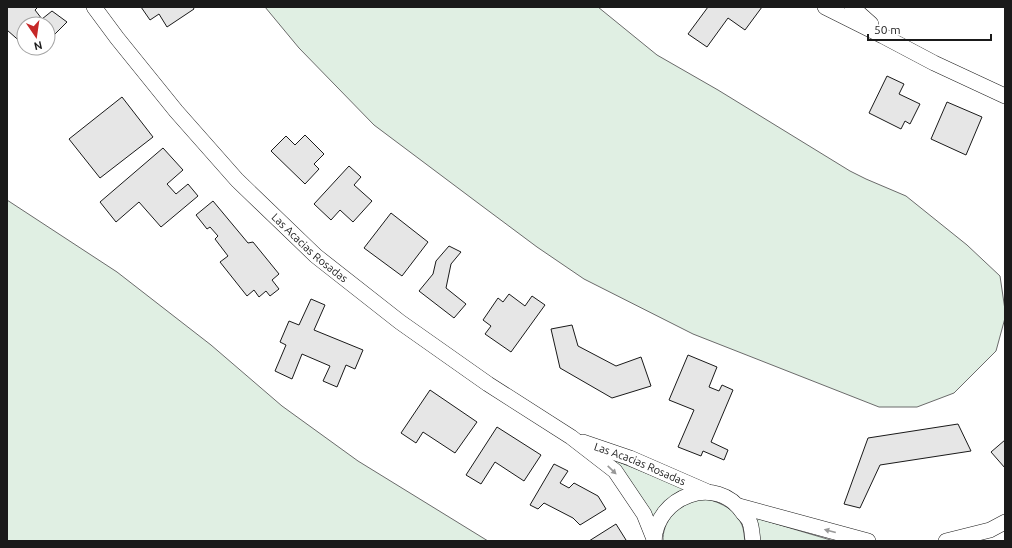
<svg xmlns="http://www.w3.org/2000/svg" width="1012" height="548" font-family="Ubuntu,sans-serif">
	<style>
		.green { fill: #e0efe3; stroke: #6a6a6a }
		.building { fill: #e6e6e6; stroke: #1a1a1a }
		.lines { fill: none; stroke-linecap: round; stroke-linejoin: round }
		.street-casing { stroke: #1a1a1a; stroke-width: 16 }
		.street { stroke: #fff; stroke-width: 15 }
		.oneway { fill: #989898 }
		.labels { text-anchor: middle; dominant-baseline: central; stroke-width: 3; stroke-linejoin: round; paint-order: stroke }
		.street-label { font-size: 11px; fill: #1a1a1a; stroke: #fff }
	</style>
	<rect width="100%" height="100%" fill="#fff"/>
	<!-- green -->
	<path class="green" d="M265,7h333l59,48 61,35 132,81 16,8 40,17 61,49 33,31 5,34v8l-9,33 -42,42 -37,14h-38l-186,-73 -109,-55 -47,-32 -55,-41 -108,-81 -75,-77z
		M7,200l110,72 94,73 71,61 76,55 130,80h-481z
		M609,458l74,30v4l-32,28z
		M707,499c15,4 29,11 35,26 2,5 2,11 3,16h-82c-1,-18 14,-36 31,-41 4,-1 9,0 13,-1z
		M753,517l81,24h-76z"/>
	<!-- building -->
	<path class="building" d="M7,7h31l-3,3 7,9 10,-8 15,11 -19,19v-17h-24v21l-17,-15z
		M141,7h52l1,2 -27,18 -8,-13 -9,6z
		M708,7h54l-17,23 -17,-12 -21,29 -19,-13z
		M27,48h14l-7,6z
		M887,76l17,8 -5,10 21,10 -10,20 -5,-3 -4,8 -32,-16z
		M122,97l31,40 -53,41 -31,-39z
		M947,102l35,15 -16,38 -35,-16z
		M305,135l19,19 -10,10 5,5 -14,15 -34,-33 15,-15 9,9z
		M163,148l20,22 -16,14 9,10 12,-10 10,12 -37,31 -22,-25 -23,20 -16,-20z
		M349,166l12,11 -7,8 18,16 -19,21 -13,-12 -9,10 -17,-16z
		M213,201l35,42 5,-1 26,32 -7,6 7,9 -9,7 -4,-5 -7,6 -5,-7 -7,6 -27,-34 8,-6 -13,-17 3,-3 -8,-9 -3,2 -11,-14z
		M391,213l37,29 -26,34 -38,-28z
		M449,246l12,6 -10,12 -5,24 20,16 -12,14 -35,-27 14,-17 3,-13z
		M509,294l16,12 7,-10 13,9 -34,47 -26,-18 6,-8 -8,-6 15,-22 5,4z
		M311,299l14,6 -11,25 49,20 -8,19 -9,-4 -9,22 -14,-6 7,-15 -28,-12 -10,25 -17,-8 11,-26 -6,-3 9,-21 10,4z
		M572,325l6,21 38,20 25,-9 10,29 -39,12 -52,-30 -9,-39z
		M688,355l29,12 -8,20 10,4 3,-6 11,5 -22,52 17,8 -4,10 -21,-9 -2,5 -23,-9 16,-37 -25,-10z
		M430,390l47,32 -22,31 -32,-21 -7,11 -15,-10z
		M958,424l13,27 -91,14 -20,43 -16,-4 24,-66z
		M497,427l44,28 -17,26 -29,-19 -14,22 -15,-9z
		M1005,440v28l-14,-16z
		M554,464l14,7 -8,12 9,5 5,-5 24,13 8,13 -26,16 -7,-7 -29,-15 -6,6 -8,-4z
		M616,524l10,16 -2,1h-35z"/>
	<g class="lines">
		<!-- street casing -->
		<g class="street-casing">
			<g id="street">
				<path id="s1" d="M94,7l23,31 59,73 61,69 79,76 84,66 88,62 83,53 44,34 29,43 10,25"/>
				<path d="M825,7l58,29 51,27 71,33"/>
				<path d="M852,7l19,17"/>
				<path id="s2" d="M583,442l47,16 78,34"/>
				<path d="M739,506l129,35"/>
				<path d="M654,541c2,-45 63,-68 89,-28 3,3 6,6 7,10 2,5 2,12 3,18"/>
				<path d="M946,541l44,-11 15,-8"/>
			</g>
		</g>
		<!-- street -->
		<use href="#street" class="street"/>
	</g>
	<!-- one-way arrows -->
	<defs><path id="oneway-solid" d="M-6-.8H1V-3.2L6.5 0L1 3.2V.8H-6Z"/></defs>
	<g class="oneway">
		<use href="#oneway-solid" transform="translate(612 470) rotate(44)"/>
		<use href="#oneway-solid" transform="translate(830 531) rotate(-165)"/>
	</g>
	<g class="labels">
		<!-- street labels -->
		<g class="street-label">
			<text stroke="none"><textPath href="#s1" startOffset="324">Las Acacias Rosadas</textPath></text>
			<text stroke="none"><textPath href="#s2" startOffset="61">Las Acacias Rosadas</textPath></text>
		</g>
	</g>
	<!-- border -->
	<rect width="1012" height="548" fill="none" stroke="#1a1a1a" stroke-width="16"/>
	<!-- north arrow -->
	<g transform="translate(36 36) rotate(167)"><circle r="19" fill="#ffffff" stroke="#a3a3a3"/>
	<path d="M0-3L7 15L0 10L-7 15Z" fill="#c62828"/>
	<text y="-6" font-size="11" font-weight="bold" text-anchor="middle" fill="#1a1a1a">N</text>
	</g>
	<!-- scale -->
	<path d="M868 34v6h123v-6" fill="none" stroke="#1a1a1a" stroke-width="2"/>
	<text x="874" y="34" font-size="12" fill="#1a1a1a" stroke="#ffffff" stroke-width="3" paint-order="stroke">50 m</text>
</svg>
